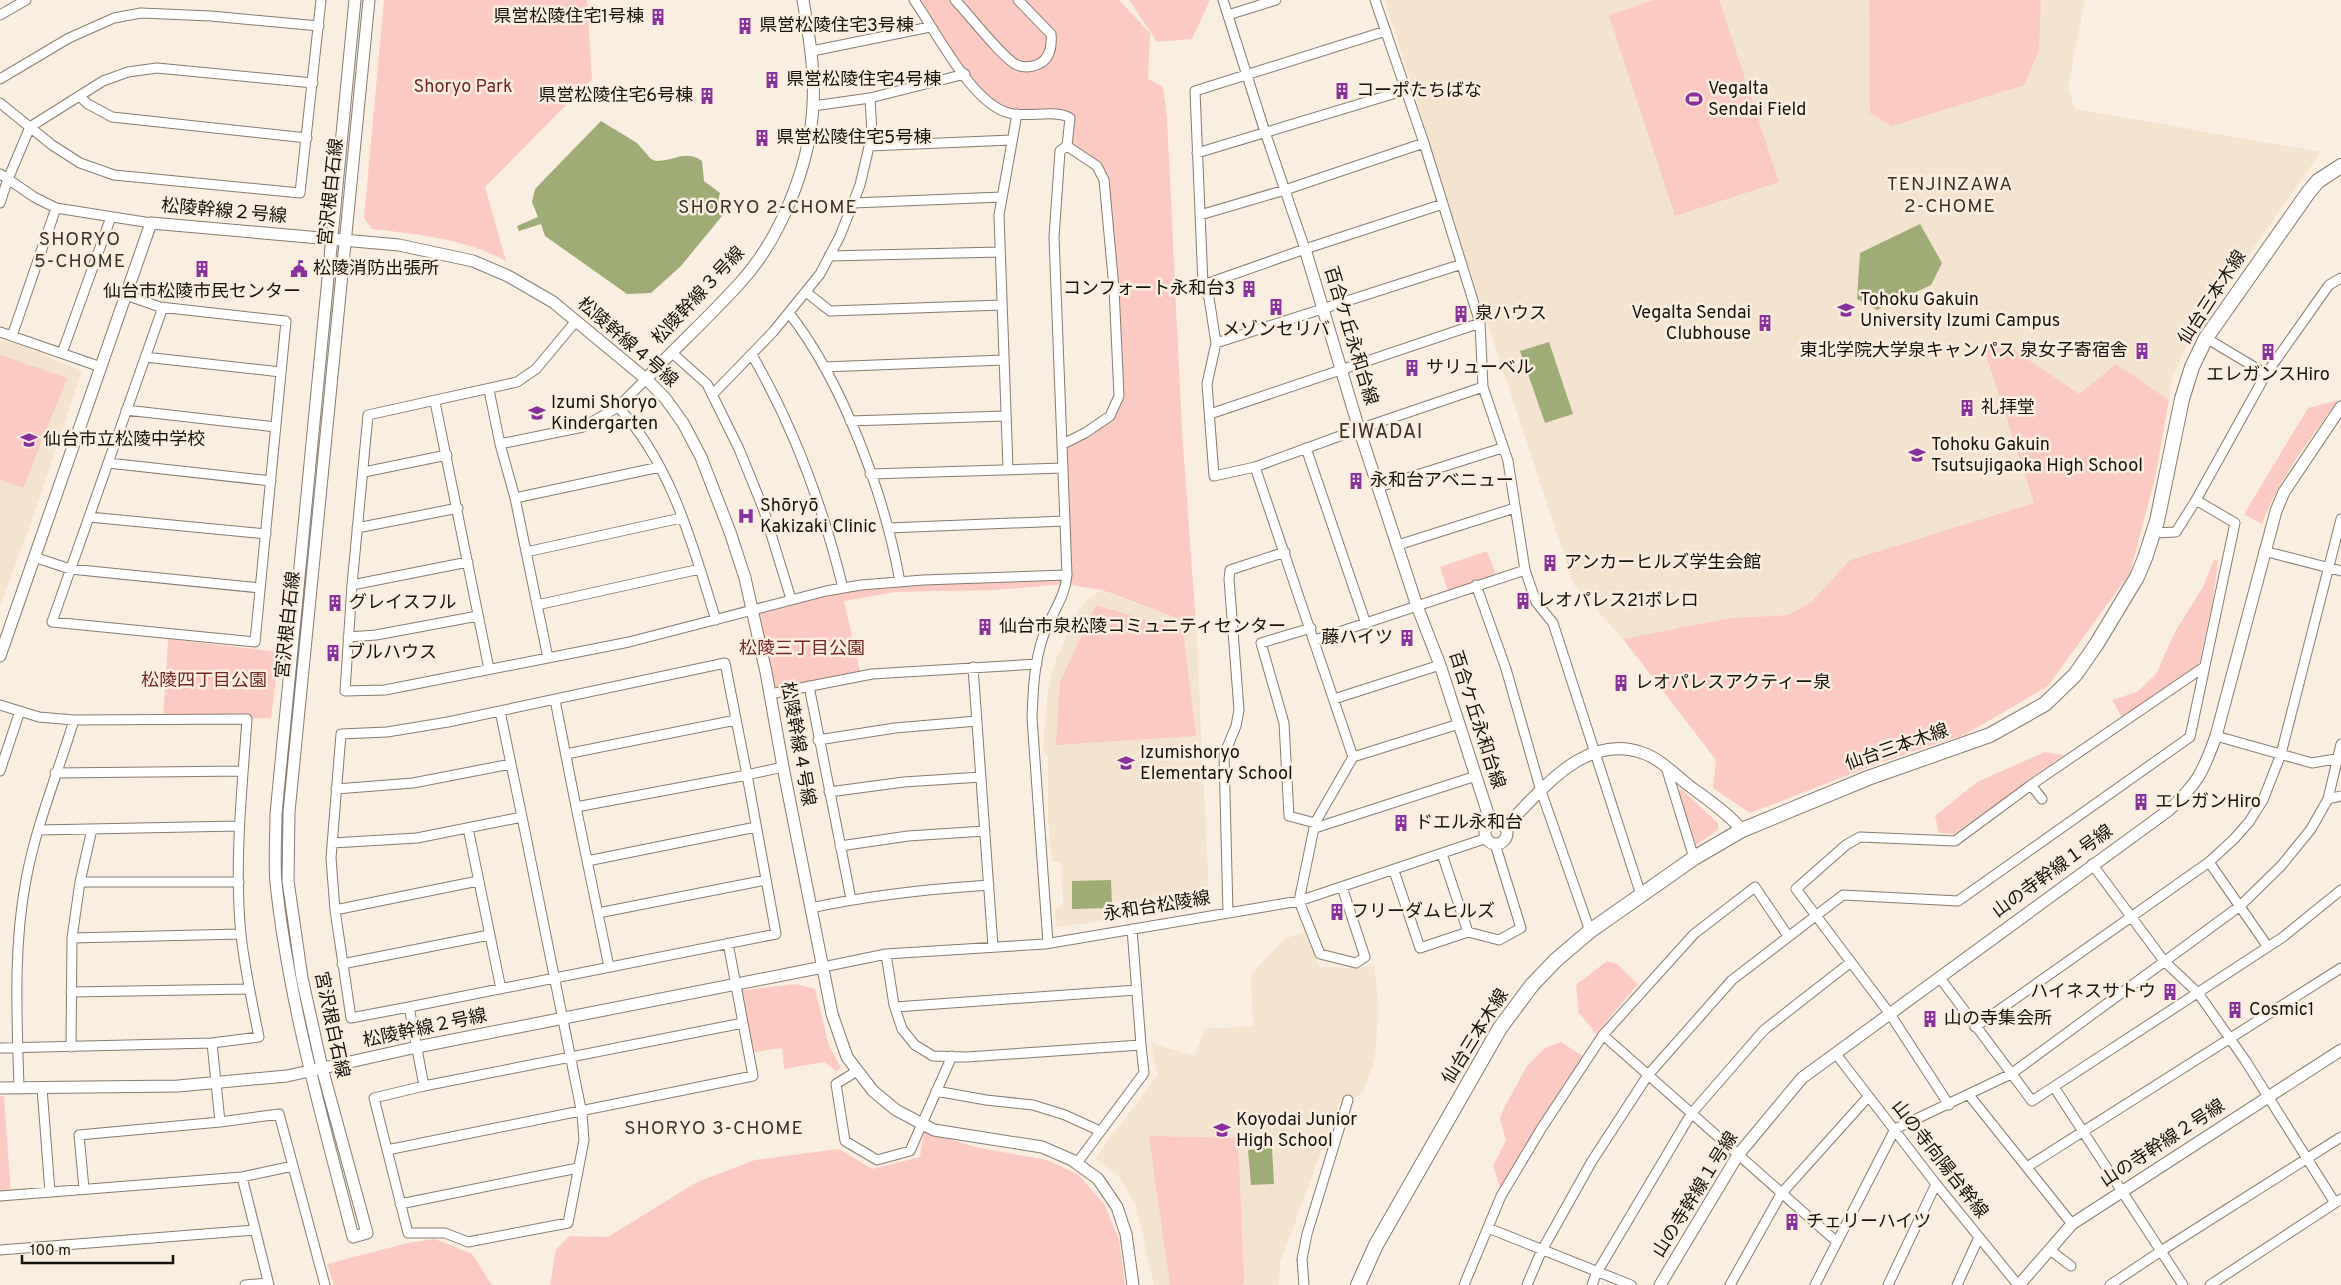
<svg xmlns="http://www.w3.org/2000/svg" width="2341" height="1285" font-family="Overpass,'Noto Sans JP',sans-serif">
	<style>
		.built { fill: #f4e3ce }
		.green { fill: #fccac3 }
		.water { fill: #a0ac75 }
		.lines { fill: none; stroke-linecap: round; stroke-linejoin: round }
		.minor-casing { stroke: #867c6f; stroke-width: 11 }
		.tertiary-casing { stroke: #867c6f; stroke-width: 13 }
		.primary-casing { stroke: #867c6f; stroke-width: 16 }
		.minor { stroke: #fff; stroke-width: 9 }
		.tertiary { stroke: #fff; stroke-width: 11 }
		.primary { stroke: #fff; stroke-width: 14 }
		.labels { text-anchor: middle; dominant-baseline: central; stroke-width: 5; stroke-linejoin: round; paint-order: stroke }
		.poi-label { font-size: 18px; fill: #16120d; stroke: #faeee0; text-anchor: start }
		.park-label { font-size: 18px; fill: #722822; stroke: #faeee0 }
		.street-label { font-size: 18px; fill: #16120d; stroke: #faeee0 }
		.neighbourhood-label { font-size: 19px; letter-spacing: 1px; fill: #3b3226; stroke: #faeee0 }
		.quarter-label { font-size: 20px; letter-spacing: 1px; fill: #3b3226; stroke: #faeee0 }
	</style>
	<rect width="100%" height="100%" fill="#faeee0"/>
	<!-- built -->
	<path class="built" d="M1385,0h700l-17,87 7,22 246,43 -131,186 -18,41 -3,21 -53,-36 -37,30 -66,-45 -30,-2 51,156 -184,57 -39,42 -23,13 -58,3 -107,21 -49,-54 -100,-302z
		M0,340l17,4 65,27 -46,138 -36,97z
		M1102,590l29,12 54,17 11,6 13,273 -120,25 -33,4 -1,-17 8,-6 -2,-42h-9l-4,-47v-58l-5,-7 4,-50 5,-30 19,-46 12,-21z
		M1305,931l15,36 38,1 16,-3 5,42 -4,51 -12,36 -24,9 -59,160 -1,22h-125l-18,-79 -18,-30 -23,-18 63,-83 -7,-32 44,13 9,-27 49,-3 -2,-52 34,-35z"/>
	<!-- green -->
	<path class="green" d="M384,0h203l5,79 -107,108 21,74c-41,-22 -89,-27 -134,-32l-8,-11z
		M921,0h198l31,33 -2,46 15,8 4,31 15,313 14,194 -94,-35 -36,-6 -72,6 -99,2 -51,9 17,75 -91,18 -18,-83 91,-23 223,-13 -3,-131 47,-28 9,-20 -13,-225 -39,-25 2,-28 -61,-5 -43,-39z
		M1129,0h81l-18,39 -35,3z
		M1654,0h65l60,182 -104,34 -66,-201z
		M1869,0h170l2,3 -2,47 -15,35 -132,41 -22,-13z
		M1983,346l30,3 66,45 37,-30 53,36 -14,78 -25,95 -82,113 -82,48 -84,28 -132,51 -37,-25 3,-28 -93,-121 107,-21 58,-3 23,-13 39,-42 184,-57z
		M0,355l67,23 -44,110 -23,-9z
		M2338,400c-28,40 -59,78 -76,124l-18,-10 64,-106z
		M1487,551l9,24 -48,16 -8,-24z
		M2214,560h4l-5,40 -14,64 -76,55 -11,-19 25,-8 19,-18 19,-42 28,-45z
		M1096,605l87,26 13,105 -140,9 4,-63z
		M168,639l111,13 -8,66 -108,2z
		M2045,752l19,3 -110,79 -15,-1 -4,-17 42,-34z
		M1681,789l37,34v7l-22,15 -18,-52z
		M1607,961l10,3 21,20 -42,50 -17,-21 -3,-28z
		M796,984l19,5 14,57 12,22 -5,3 -12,-9 -40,7 -2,-21 -33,5 -13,-62z
		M1561,1042l23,15 -83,134 -8,-25 13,-26 -6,-21 3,-9 24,-44 18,-18z
		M0,1096h4l7,99 -11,1z
		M924,1131l51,16 72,13 32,15 25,29 15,35 6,46h-575l6,-36 14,-13 38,1 89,-55 58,-22 84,-11 33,20 48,-12z
		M1149,1136l89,2 6,143 -3,4h-71z
		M435,1239l37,15 20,31h-158l-7,-21 81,-21z"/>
	<!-- water -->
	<path class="water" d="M601,121l36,22 14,16 5,2c17,0 31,-12 46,0l2,20 16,12 -2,8 4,6v9l-41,50 -30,27 -24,1 -82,-58 -4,-12 -22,7 -2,-5 21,-9 -6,-15 3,-13z
		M1920,224l22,39 -11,22 -54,25 -20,-11 3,-46z
		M1549,342l24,72 -28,9 -25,-72z
		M1111,880l1,28 -40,1v-28z
		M1272,1148l2,36 -23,1 -3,-35z"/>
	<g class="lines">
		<!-- minor casing -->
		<g class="minor-casing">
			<path id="minor" d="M914,0c22,31 58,104 95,113 18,5 47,-4 61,5l-3,28 -7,5 -6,86 13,338c-2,24 -17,40 -24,62 -9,26 -10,54 -11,81l16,225
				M955,0c13,13 48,59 62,65 7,3 15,2 22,-1 12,-6 13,-19 12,-30l-33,-34
				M1223,0l42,132 40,117
				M1375,0l49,143 56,180 3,64 25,74 17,109 11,32 17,21 88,272
				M0,15l26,-15
				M1228,15l48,-15
				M1386,31l-191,60 8,194 6,13 7,45 -9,41 7,92 41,-9 104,-38 124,-42
				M812,51l118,-24
				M0,79l69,-41 45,-20 27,-5 70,3 108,10
				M79,96l9,8 24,13 195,21
				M0,103l52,42 28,18 34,12 186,18 21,-193
				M813,106l57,-8 95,-24
				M869,146l143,-6
				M1197,153l209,-63
				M0,174l8,5 22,-52 73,-46 25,-9 29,-4 156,15
				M0,203l8,-24 26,18 22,11 95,15
				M853,203l149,-6
				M1200,215l85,-25 139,-47
				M829,256l171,-4
				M1203,285l102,-36 138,-45
				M806,292l24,19 172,-6
				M126,295l34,12 126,14 -31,321 -203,-20 111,-315
				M789,313c54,69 96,183 111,269
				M576,321l-40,48 -19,13 -149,33 -16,170 -7,106 40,-1 244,-48 197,-51 35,-6 62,-5 144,-5
				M0,332l101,35
				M12,336l44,-128
				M2206,338l60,36
				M1216,343l246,-79
				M671,352l36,32 32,65 24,59 28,91
				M62,353l49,-136
				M752,355c42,72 71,152 91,233
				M145,357l136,15
				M824,367l180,-7
				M489,390l11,54 15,54 33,160
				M712,395l61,-63 47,-58 20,-38 20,-51 12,-51 -2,-36
				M435,402l54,267
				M618,407c54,57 75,140 98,213
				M126,410l150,17
				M1210,414l270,-91
				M850,421l156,-5
				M500,444l83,-17 35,-20 28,-28
				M1063,444l22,-11 25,-17 9,-20 -5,-108 -10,-108 -7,-14 -30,-20
				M1306,448l60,176
				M108,463l163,18
				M1255,467l98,290 -38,66 -16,78 21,53 36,9 9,-6 -23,-70
				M1008,469l-9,-254 18,-101
				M364,472l83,-17
				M870,474l193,-6
				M1379,487l123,-39
				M515,498l145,-31
				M89,517l177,17
				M357,528l101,-20
				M888,528l177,-7
				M2153,533l23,-1 20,-32 70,-126 63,-89 12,-7
				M1398,545l117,-37
				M2264,551l77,20
				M526,552l155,-34
				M34,557l36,12 190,19
				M352,585l116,-23
				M1476,585l30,84 35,122 49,140
				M537,605l163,-36
				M1311,628l-50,15 23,80 5,93 26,7
				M348,637l28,-2 102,-19
				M1315,640l210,-70
				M973,667l20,280
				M809,686l42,213
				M770,694l102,-20 165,-10
				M1334,699l106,-34
				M0,705l39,12 35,3 173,-1c-5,72 -13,144 -6,216 4,35 11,68 18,102l-47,6 -212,5
				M2216,736l96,27 29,-5
				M818,740l77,-12 82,-7
				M566,754l170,-34
				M1353,757l106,-33
				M1666,767l28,91
				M0,771l20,-60
				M55,773l188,-2
				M2031,785l11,14
				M336,789l77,-6 98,-19
				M829,792l75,-10 77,-5
				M2328,799l13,-3
				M576,807l33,160
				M522,817l60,297 2,26 -16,83 -100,19 -23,-9h-37l-34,-135 50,-12 -15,-79 -58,11 -16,-108 -4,-52 10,-124 46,-2 61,-10 277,-59 22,112 36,-8
				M468,828l33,161
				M1315,828l161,-52
				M38,830l201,-4
				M332,843l85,-5 105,-21 -22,-106
				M840,846l68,-10 77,-5
				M587,861l169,-34
				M2209,862l59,85
				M2092,864l72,97 34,32 47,67 90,143
				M1394,871l26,77 48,-16 -26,-78
				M80,882h159
				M811,908c59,-13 118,-19 178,-23
				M335,910l143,-29
				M598,913l168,-33
				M1228,913l-4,-158 12,-29 3,-16 -10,-131 1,-9 55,-18
				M1468,932l31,8 22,-12 -26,-84
				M72,938l169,-4
				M886,954l8,51 8,24 13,16 18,11 34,1 174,-12 -9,-116
				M342,964l147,-29
				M823,967l63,-13 159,-10 254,-43 188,-63
				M1940,978l92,123 251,-164 58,-47
				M71,992l178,-3
				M409,1007l367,-73 -29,-159 -171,32 -21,-107
				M895,1007l242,-17
				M1975,1027l234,-165 25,-23 15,-17 14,-22 18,-46 60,-235
				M1603,1035l234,207
				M212,1043l8,79 59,-8 46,171
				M71,1047l1,-109 8,-56 12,-53
				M1836,1054l100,130 82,101
				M857,1071l-21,13 9,57 32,19 33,-9 42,-95
				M424,1086l319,-63
				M2054,1087l129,198
				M19,1088c-2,-69 -6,-140 7,-208 10,-55 32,-107 48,-160
				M42,1088l8,104
				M936,1091l50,9 47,5 32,10 35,16
				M1969,1095l103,129
				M1949,1105l-59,-91 -94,-125 50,-44 14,-8 95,4 76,-56 173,-118
				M387,1150l366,-74 -25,-133
				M1077,1163l67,-90 -3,-28
				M2027,1167l314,-199
				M242,1177l27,108
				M84,1189l-5,-54 141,-13
				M0,1196l242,-19 51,-11
				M400,1204l178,-36
				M1488,1228l143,57
				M0,1250l255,-20
				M2050,1250l21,16
				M245,1285l23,-2
				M1304,1285l-2,-26 5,-25 41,-134
				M1464,1285l37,-89 40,-67 62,-94 91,-101 61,-47 33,49
				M1527,1285l14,-33 51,-91 56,-86 84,-95 111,-85 115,6 232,-164 45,-214 -39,-23
				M1592,1285l4,-11 95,-160 73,-84 87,-68
				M1730,1285l51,-91 87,-97
				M1815,1285l80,-156 116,-55 229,-168 41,-40 30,-37 17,-30 13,-55
				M1888,1285l48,-101
				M1957,1285l22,-48
				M2110,1285l51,-34 180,-114
				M2210,1285l131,-86"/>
		</g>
		<!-- tertiary casing -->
		<g class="tertiary-casing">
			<path id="tertiary" d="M355,0l-79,814c0,23 -2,47 0,69 13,121 47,237 77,354l14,-4 -45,-165 -20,-90 -14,-97 1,-69 80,-812
				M1305,249l54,180 58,177 23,59 51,158
				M646,379c30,-32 63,-62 93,-95 41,-44 71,-118 74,-179 2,-35 -4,-70 -10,-105
				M0,656l151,-433 248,22 74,16 35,15 45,26 93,77 19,19 18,25 18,34 29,75 15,46 21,94 17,95 49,247 15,43 26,34 23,19 38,20 108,17 30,13 26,19 19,28 9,27 7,51
				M1485 833a11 11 0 1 1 22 0a11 11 0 1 1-22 0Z
				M1505,827c37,-37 80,-95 138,-74 17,6 30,20 44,31 18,14 40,28 55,46
				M0,1088l178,-2 109,-10 130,-29 406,-80
				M1660,1285l78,-130 64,-77 367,-268c29,-27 34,-38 47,-74l60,-225 8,-19 57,-85
				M2019,1285l53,-61 269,-174"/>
		</g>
		<!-- primary casing -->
		<g class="primary-casing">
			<path id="primary" d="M1358,1285l18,-40 124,-217 32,-43 24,-25 34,-29 104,-73 48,-28 126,-52 122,-43 55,-31 30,-29 21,-30 41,-68 8,-19 12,-37 25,-122 10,-32 14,-29 102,-145 10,-12 23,-15"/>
		</g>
		<!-- minor -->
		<use href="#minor" class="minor"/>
		<!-- tertiary -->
		<use href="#tertiary" class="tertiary"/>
		<!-- primary -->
		<use href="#primary" class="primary"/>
	</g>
	<!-- icons -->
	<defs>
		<g id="building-bare" transform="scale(1.35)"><path d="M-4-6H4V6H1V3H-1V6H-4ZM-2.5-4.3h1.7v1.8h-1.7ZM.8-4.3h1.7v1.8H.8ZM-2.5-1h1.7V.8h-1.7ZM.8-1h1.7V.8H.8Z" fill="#88309c" stroke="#faeee0" stroke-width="2.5" paint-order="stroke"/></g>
		<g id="stadium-bare" transform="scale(1.35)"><path d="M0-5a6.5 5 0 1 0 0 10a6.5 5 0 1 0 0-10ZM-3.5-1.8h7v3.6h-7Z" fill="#88309c" stroke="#faeee0" stroke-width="2.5" paint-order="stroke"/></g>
		<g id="civic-bare" transform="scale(1.35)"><path d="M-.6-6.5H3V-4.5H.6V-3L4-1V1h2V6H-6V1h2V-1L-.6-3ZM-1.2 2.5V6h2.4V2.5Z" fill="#88309c" stroke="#faeee0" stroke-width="2.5" paint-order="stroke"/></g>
		<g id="university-bare" transform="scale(1.35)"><path d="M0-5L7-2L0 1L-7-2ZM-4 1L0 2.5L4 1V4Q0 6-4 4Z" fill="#88309c" stroke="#faeee0" stroke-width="2.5" paint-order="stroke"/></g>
		<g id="school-bare" transform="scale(1.35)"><path d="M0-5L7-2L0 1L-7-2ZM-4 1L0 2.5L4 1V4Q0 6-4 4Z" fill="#88309c" stroke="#faeee0" stroke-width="2.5" paint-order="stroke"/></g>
		<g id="hospital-bare" transform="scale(1.35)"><path d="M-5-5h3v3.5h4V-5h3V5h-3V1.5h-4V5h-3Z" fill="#88309c" stroke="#faeee0" stroke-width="2.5" paint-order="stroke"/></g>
	</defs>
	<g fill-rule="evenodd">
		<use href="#building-bare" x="658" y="17"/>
		<use href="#building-bare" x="745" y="26"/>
		<use href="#building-bare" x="772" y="80"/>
		<use href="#building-bare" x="1342" y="91"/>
		<use href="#building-bare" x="707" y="96"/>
		<use href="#stadium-bare" x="1694" y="99"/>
		<use href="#building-bare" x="762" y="138"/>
		<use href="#building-bare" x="202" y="269"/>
		<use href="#civic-bare" x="299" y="269"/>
		<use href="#building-bare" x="1249" y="289"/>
		<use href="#building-bare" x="1276" y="307"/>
		<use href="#university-bare" x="1846" y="310"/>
		<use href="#building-bare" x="1461" y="314"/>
		<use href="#building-bare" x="1765" y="323"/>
		<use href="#building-bare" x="2142" y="351"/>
		<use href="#building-bare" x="2268" y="352"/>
		<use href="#building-bare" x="1412" y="368"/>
		<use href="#building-bare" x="1967" y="408"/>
		<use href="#school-bare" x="537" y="413"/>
		<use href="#school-bare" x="29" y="440"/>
		<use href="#school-bare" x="1917" y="455"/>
		<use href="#building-bare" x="1356" y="481"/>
		<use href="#hospital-bare" x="746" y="516"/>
		<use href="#building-bare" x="1550" y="563"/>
		<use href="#building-bare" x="1523" y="601"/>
		<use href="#building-bare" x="335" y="603"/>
		<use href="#building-bare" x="985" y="627"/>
		<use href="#building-bare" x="1407" y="638"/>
		<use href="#building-bare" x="333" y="653"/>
		<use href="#building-bare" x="1621" y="683"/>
		<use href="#school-bare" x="1126" y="763"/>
		<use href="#building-bare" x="2141" y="802"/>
		<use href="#building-bare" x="1401" y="823"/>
		<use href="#building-bare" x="1337" y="912"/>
		<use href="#building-bare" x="2170" y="992"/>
		<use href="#building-bare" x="2235" y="1010"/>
		<use href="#building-bare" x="1930" y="1019"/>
		<use href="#school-bare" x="1222" y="1130"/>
		<use href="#building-bare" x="1792" y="1222"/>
	</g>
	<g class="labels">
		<!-- poi labels -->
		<g class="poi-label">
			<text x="644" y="17" text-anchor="end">県営松陵住宅1号棟</text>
			<text x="759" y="26">県営松陵住宅3号棟</text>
			<text x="786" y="80">県営松陵住宅4号棟</text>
			<text x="1708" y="89">Vegalta<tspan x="1708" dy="21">Sendai Field</tspan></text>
			<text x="1356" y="91">コーポたちばな</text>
			<text x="693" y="96" text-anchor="end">県営松陵住宅6号棟</text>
			<text x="776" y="138">県営松陵住宅5号棟</text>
			<text x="313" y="269">松陵消防出張所</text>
			<text x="1235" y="289" text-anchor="end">コンフォート永和台3</text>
			<text x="202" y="292" text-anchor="middle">仙台市松陵市民センター</text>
			<text x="1860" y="300">Tohoku Gakuin<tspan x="1860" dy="21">University Izumi Campus</tspan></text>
			<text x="1751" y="313" text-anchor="end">Vegalta Sendai<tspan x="1751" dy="21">Clubhouse</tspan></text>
			<text x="1475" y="314">泉ハウス</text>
			<text x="1276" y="330" text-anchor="middle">メゾンセリバ</text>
			<text x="2128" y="351" text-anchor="end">東北学院大学泉キャンパス 泉女子寄宿舎</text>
			<text x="1426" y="368">サリューベル</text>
			<text x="2268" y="375" text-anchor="middle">エレガンスHiro</text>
			<text x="551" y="403">Izumi Shoryo<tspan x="551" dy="21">Kindergarten</tspan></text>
			<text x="1981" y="408">礼拝堂</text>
			<text x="43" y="440">仙台市立松陵中学校</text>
			<text x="1931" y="445">Tohoku Gakuin<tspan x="1931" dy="21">Tsutsujigaoka High School</tspan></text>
			<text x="1370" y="481">永和台アベニュー</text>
			<text x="760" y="506">Shōryō<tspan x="760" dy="21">Kakizaki Clinic</tspan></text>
			<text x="1564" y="563">アンカーヒルズ学生会館</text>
			<text x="1537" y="601">レオパレス21ボレロ</text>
			<text x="349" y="603">グレイスフル</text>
			<text x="999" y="627">仙台市泉松陵コミュニティセンター</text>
			<text x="1393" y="638" text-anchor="end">藤ハイツ</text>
			<text x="347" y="653">ブルハウス</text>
			<text x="1635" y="683">レオパレスアクティー泉</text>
			<text x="1140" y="753">Izumishoryo<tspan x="1140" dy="21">Elementary School</tspan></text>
			<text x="2155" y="802">エレガンHiro</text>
			<text x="1415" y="823">ドエル永和台</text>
			<text x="1351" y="912">フリーダムヒルズ</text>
			<text x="2156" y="992" text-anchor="end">ハイネスサトウ</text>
			<text x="2249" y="1010">Cosmic1</text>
			<text x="1944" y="1019">山の寺集会所</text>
			<text x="1236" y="1120">Koyodai Junior<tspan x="1236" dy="21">High School</tspan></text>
			<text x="1806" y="1222">チェリーハイツ</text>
		</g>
		<!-- park labels -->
		<g class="park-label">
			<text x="463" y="87">Shoryo Park</text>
			<text x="802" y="649">松陵三丁目公園</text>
			<text x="204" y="681">松陵四丁目公園</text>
		</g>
		<!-- street labels -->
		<g class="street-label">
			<text transform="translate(332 192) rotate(-84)">宮沢根白石線</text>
			<text transform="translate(224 212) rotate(5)">松陵幹線２号線</text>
			<text transform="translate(699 296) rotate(-47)">松陵幹線３号線</text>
			<text transform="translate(2213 298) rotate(-57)">仙台三本木線</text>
			<text transform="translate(1350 336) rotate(73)">百合ケ丘永和台線</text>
			<text transform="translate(627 343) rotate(41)">松陵幹線４号線</text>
			<text transform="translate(289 625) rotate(-84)">宮沢根白石線</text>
			<text transform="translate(1476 720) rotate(72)">百合ケ丘永和台線</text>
			<text transform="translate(797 744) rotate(80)">松陵幹線４号線</text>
			<text transform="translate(1897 748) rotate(-19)">仙台三本木線</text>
			<text transform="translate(2053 872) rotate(-36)">山の寺幹線１号線</text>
			<text transform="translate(1157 907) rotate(-9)">永和台松陵線</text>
			<text transform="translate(331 1025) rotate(78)">宮沢根白石線</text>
			<text transform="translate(425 1029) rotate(-12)">松陵幹線２号線</text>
			<text transform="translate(1476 1037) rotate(-58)">仙台三本木線</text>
			<text transform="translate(2163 1144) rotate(-33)">山の寺幹線２号線</text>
			<text transform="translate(1939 1160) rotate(52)">山の寺向陽台幹線</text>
			<text transform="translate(1696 1195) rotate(-58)">山の寺幹線１号線</text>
		</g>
		<!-- neighbourhood labels -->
		<g class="neighbourhood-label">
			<text x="1950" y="185">TENJINZAWA<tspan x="1950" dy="22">2-CHOME</tspan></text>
			<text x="768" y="208">SHORYO 2-CHOME</text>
			<text x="80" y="240">SHORYO<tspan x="80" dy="22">5-CHOME</tspan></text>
			<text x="714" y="1129">SHORYO 3-CHOME</text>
		</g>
		<!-- quarter labels -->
		<g class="quarter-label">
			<text x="1381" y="433">EIWADAI</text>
		</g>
	</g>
	<!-- scale -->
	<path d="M22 1255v8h151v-8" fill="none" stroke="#16120d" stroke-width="2.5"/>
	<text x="30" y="1255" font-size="15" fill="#16120d" stroke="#faeee0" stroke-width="4" paint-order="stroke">100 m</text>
</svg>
